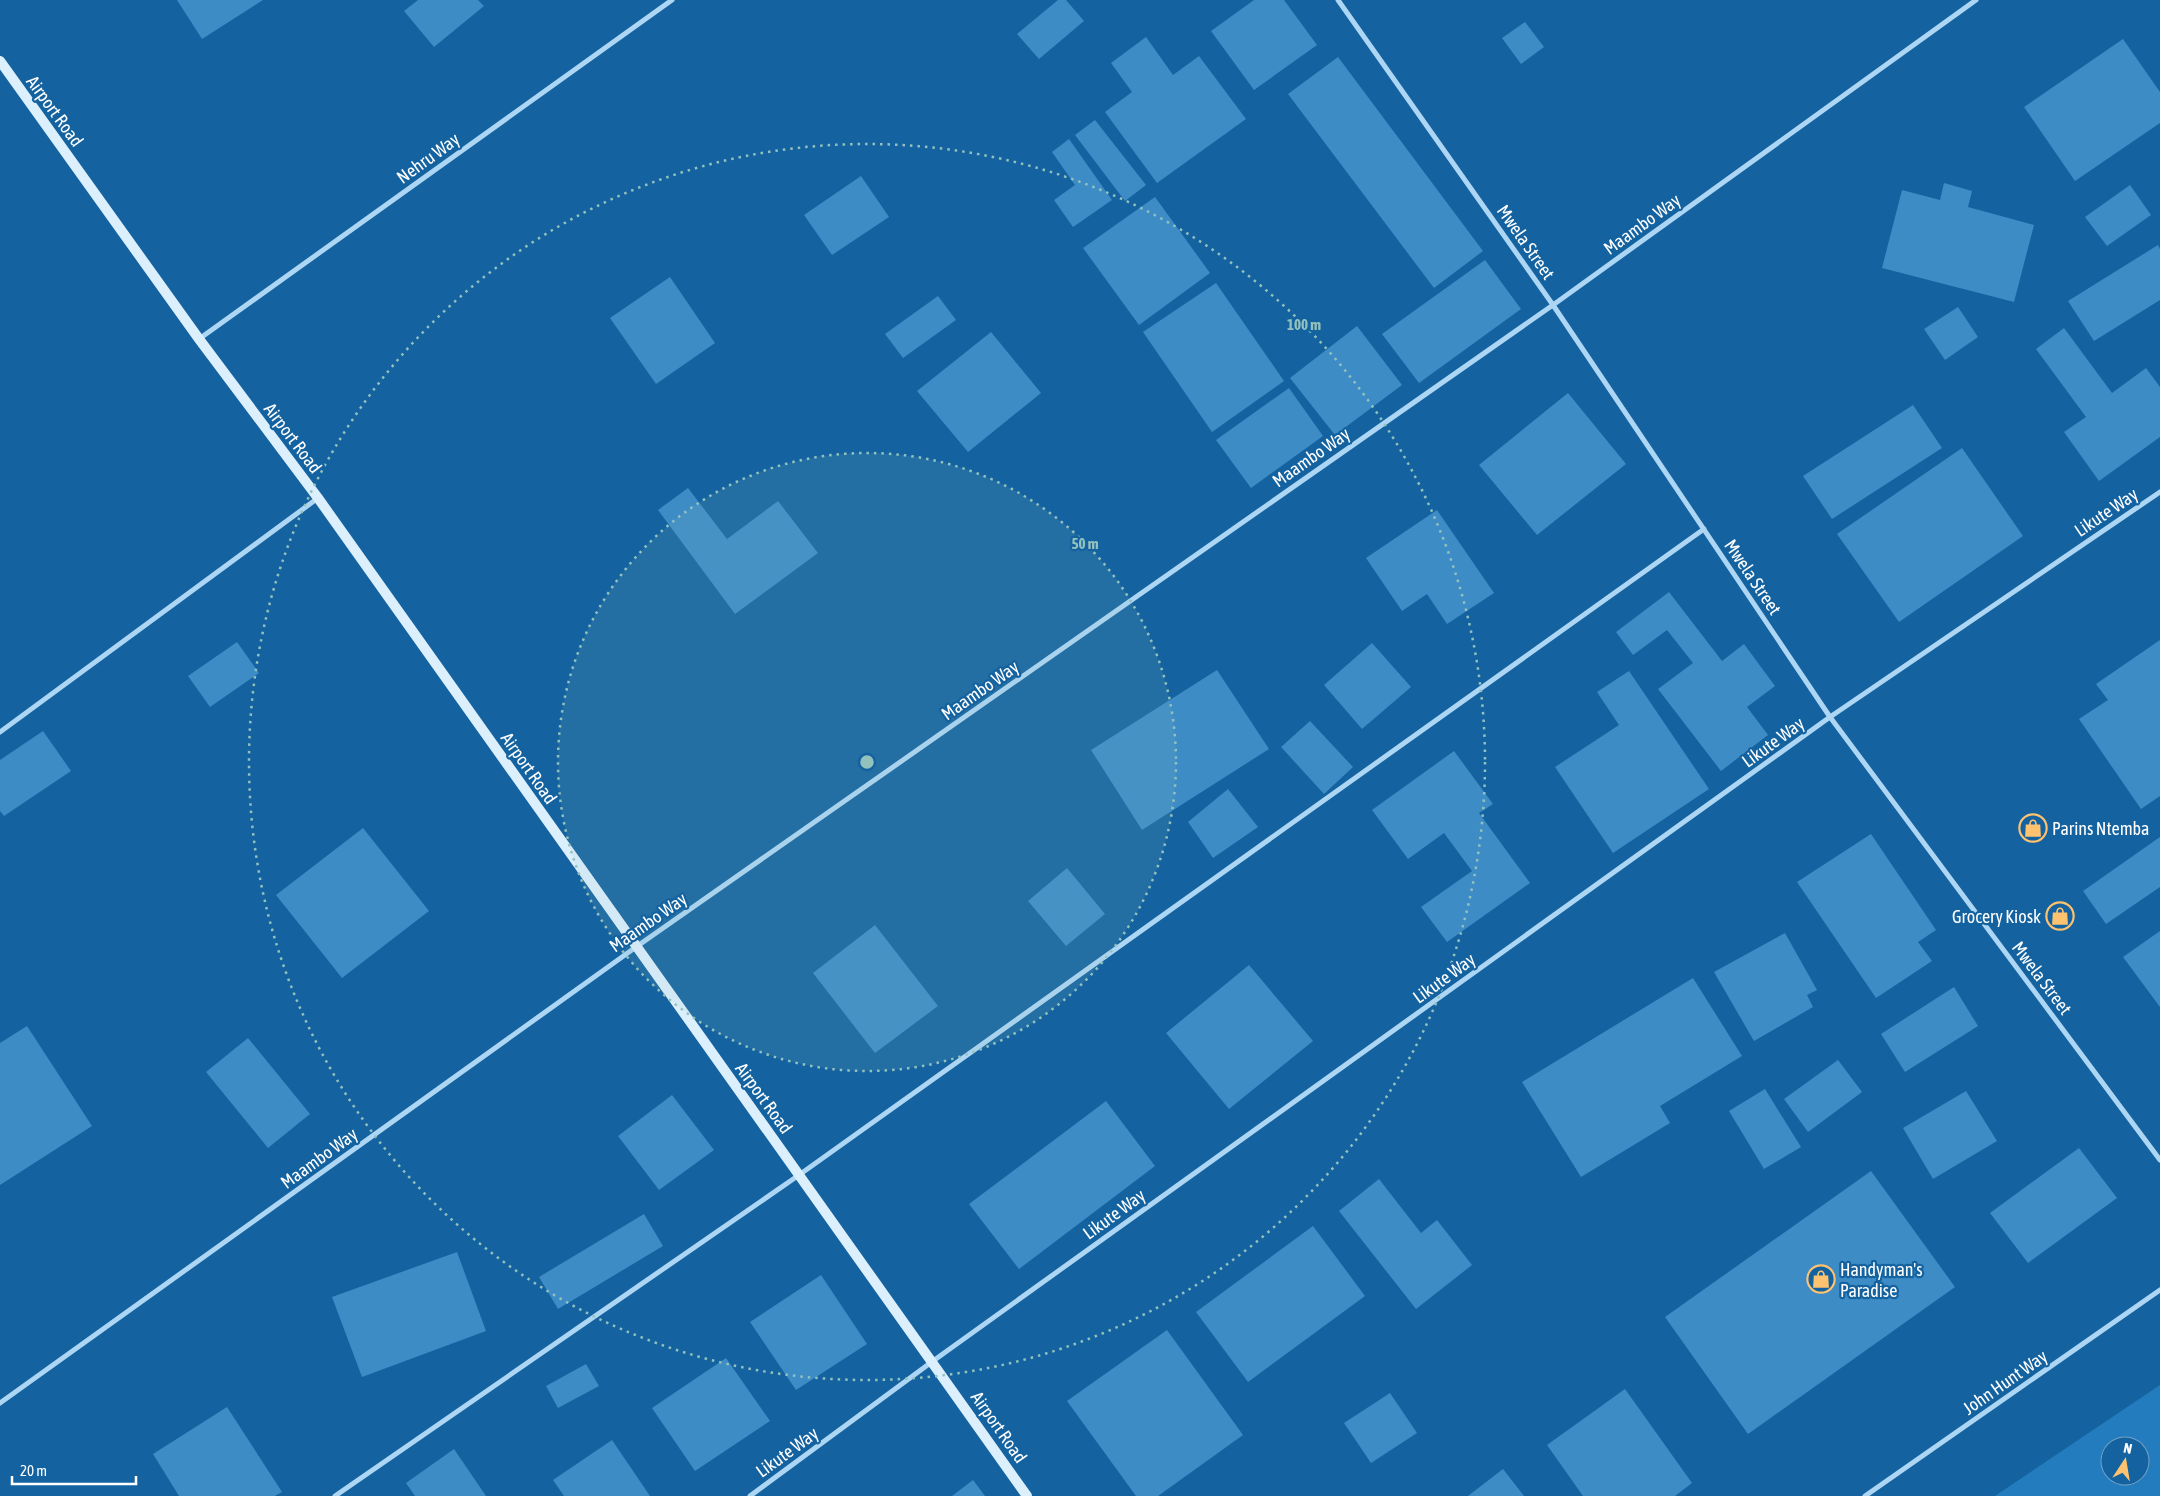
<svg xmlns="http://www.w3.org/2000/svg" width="2160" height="1496" font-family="'Asap Condensed',sans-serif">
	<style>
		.green { fill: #237cbd; fill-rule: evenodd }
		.building { fill: #3d8cc6 }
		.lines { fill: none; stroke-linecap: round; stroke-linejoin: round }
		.street { stroke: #acd6f4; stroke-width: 5 }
		.secondary { stroke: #dceffd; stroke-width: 10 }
		.ring { fill: none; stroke: #93c1be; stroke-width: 2.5; stroke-dasharray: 2.5 5 }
		.labels { text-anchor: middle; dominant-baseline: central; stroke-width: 4.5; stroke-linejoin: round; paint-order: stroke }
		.street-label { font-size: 18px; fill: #fff; stroke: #1463a0 }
		.poi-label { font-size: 18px; fill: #fff; stroke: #1463a0; text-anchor: start }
		.centre { fill: #93c1be; stroke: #1463a0; stroke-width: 2.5 }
		.ring-label { font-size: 15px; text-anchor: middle; font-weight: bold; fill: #93c1be; stroke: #1463a0; stroke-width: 4.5; stroke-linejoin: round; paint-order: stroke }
	</style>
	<rect width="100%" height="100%" fill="#1463a0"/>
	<!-- green -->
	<path class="green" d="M2160,1385v111h-165zM2110,1446h30v30h-30z"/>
	<!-- building -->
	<path class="building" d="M177,0h86l-61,39z
		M418,0h60l6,6 -50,41 -30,-36z
		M1058,0h8l18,21 -45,38 -22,-25z
		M1254,0h30l33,45 -63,45 -43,-59z
		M1525,22l19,25 -23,17 -19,-26z
		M1146,37l27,38 26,-19 47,63 -89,64 -52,-71 27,-20 -21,-29z
		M2123,39l37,53v31l-85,58 -51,-74z
		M1338,57l145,194 -49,37 -146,-194z
		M1095,120l51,65 -21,16 -50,-66z
		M1069,139l43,61 -39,27 -19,-27 21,-15 -23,-33z
		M861,176l28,41 -57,38 -28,-40z
		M1944,183l28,8 -4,16 66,18 -20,77 -132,-34 20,-78 38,10z
		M2130,185l21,30 -44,31 -22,-29z
		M1155,197l55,76 -71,52 -56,-77z
		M2158,245l2,4v51l-66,41 -26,-40z
		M1485,260l36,49 -102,74 -37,-49z
		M670,277l45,66 -59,41 -46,-66z
		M1216,283l68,98 -72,51 -69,-100z
		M938,296l18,24 -53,38 -18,-24z
		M1958,307l20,30 -33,23 -21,-31z
		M1357,326l45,59 -67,50 -45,-57z
		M2064,328l48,65 34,-25 14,19v50l-61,44 -35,-49 22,-15 -50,-68z
		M991,332l50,61 -73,59 -51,-61z
		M1289,388l34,48 -72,52 -35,-48z
		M1568,393l58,71 -89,71 -58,-70z
		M1913,405l29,43 -110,71 -29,-43z
		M1962,448l61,88 -124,86 -62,-88z
		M688,488l39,51 51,-38 40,52 -83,61 -77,-104z
		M1437,510l57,83 -47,31 -20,-30 -25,17 -36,-53z
		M1669,592l53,69 22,-17 31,42 -28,21 21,28 -47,36 -63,-82 35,-26 -26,-33 -34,25 -17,-23z
		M2160,640v156l-19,13 -62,-90 29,-19 -12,-16z
		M237,642l22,31 -49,34 -22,-31z
		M1372,643l39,44 -49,42 -38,-44z
		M1217,670l52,79 -127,81 -51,-80z
		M1629,671l80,118 -96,64 -58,-86 64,-42 -22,-33z
		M1310,721l43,46 -29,27 -43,-47z
		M43,731l28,40 -67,45 -4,-5v-51z
		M1454,751l39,53 -14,9 51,70 -83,59 -26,-35 51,-36 -28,-38 -36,26 -36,-49z
		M1228,789l30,38 -45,31 -25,-36z
		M363,828l66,83 -87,67 -66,-83z
		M1871,834l65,96 -18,12 14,19 -56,37 -79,-116z
		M2160,837v50l-54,37 -23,-33z
		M1067,868l38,46 -39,32 -38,-45z
		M875,925l63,81 -63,47 -62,-80z
		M2160,931v76l-37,-50z
		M1785,933l32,57 -10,5 6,12 -59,34 -40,-69z
		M1249,965l64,76 -84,68 -63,-76z
		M1693,978l49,78 -82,50 10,17 -89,54 -59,-95z
		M1954,987l24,39 -73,46 -24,-38z
		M27,1026l65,100 -92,59v-142z
		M248,1038l62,76 -42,34 -62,-76z
		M1838,1060l24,32 -54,40 -24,-33z
		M1765,1089l36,58 -37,22 -35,-58z
		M1966,1091l31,50 -64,38 -30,-51z
		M672,1095l42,55 -55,40 -41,-54z
		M1106,1101l49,65 -136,103 -50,-65z
		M2079,1148l38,50 -89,65 -38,-50z
		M1871,1171l84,116 -207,147 -83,-117z
		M1379,1179l42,54 16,-13 35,45 -56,44 -77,-98z
		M644,1214l19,32 -105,63 -19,-32z
		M1313,1226l52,70 -117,86 -52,-70z
		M457,1252l29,79 -124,46 -30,-80z
		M821,1275l46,69 -71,46 -46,-68z
		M1167,1330l76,105 -85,61h-22l-69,-95z
		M726,1358l44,63 -75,50 -43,-63z
		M586,1364l13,22 -41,22 -12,-22z
		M1625,1389l67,94 -17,13h-92l-36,-51z
		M1390,1393l27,40 -46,30 -27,-40z
		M227,1407l55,85 -7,4h-96l-26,-42z
		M612,1440l38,56h-86l-11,-16z
		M454,1449l32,47h-71l-9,-13z
		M1503,1469l21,27h-56z
		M973,1480l12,16h-33z"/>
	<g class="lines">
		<!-- street -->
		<path class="street" d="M1338,0l215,305 277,412 330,443
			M199,339l473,-339
			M0,732l318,-234
			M0,1403l636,-456 917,-642 423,-305
			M335,1496l464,-321 905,-646
			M750,1496l183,-135 897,-644 330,-225
			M1865,1496l295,-206"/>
		<!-- secondary -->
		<path class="secondary" d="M0,61l199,278 119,159 709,998"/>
	</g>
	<!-- distance rings -->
	<circle cx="867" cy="762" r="309" fill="#93c1be" fill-opacity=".12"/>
	<g class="ring">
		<circle cx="867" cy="762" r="309"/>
		<circle cx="867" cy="762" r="618"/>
	</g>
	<!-- icons -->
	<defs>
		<g id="shop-ring" transform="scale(1.4375)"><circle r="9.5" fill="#1463a0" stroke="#ffc36f" stroke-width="1.5"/><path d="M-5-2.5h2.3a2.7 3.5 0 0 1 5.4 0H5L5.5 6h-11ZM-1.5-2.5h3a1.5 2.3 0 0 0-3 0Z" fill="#ffc36f"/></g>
	</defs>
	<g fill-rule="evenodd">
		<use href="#shop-ring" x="2033" y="828"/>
		<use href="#shop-ring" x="2060" y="916"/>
		<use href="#shop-ring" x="1821" y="1279"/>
	</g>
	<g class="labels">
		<!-- street labels -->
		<g class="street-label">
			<text transform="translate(55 111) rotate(54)">Airport Road</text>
			<text transform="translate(428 158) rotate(-36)">Nehru Way</text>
			<text transform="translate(1642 224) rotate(-36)">Maambo Way</text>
			<text transform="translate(1526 242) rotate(55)">Mwela Street</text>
			<text transform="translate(293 438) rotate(53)">Airport Road</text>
			<text transform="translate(1311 457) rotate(-35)">Maambo Way</text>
			<text transform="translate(2106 512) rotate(-34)">Likute Way</text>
			<text transform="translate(1753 577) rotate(56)">Mwela Street</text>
			<text transform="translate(980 690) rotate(-35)">Maambo Way</text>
			<text transform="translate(1773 742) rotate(-36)">Likute Way</text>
			<text transform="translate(529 768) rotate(55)">Airport Road</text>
			<text transform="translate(648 922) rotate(-35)">Maambo Way</text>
			<text transform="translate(1444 978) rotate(-36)">Likute Way</text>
			<text transform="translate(2042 978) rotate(53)">Mwela Street</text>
			<text transform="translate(764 1098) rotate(54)">Airport Road</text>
			<text transform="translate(319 1158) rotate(-36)">Maambo Way</text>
			<text transform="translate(1114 1214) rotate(-36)">Likute Way</text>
			<text transform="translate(2005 1382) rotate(-35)">John Hunt Way</text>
			<text transform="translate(999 1427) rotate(55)">Airport Road</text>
			<text transform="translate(787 1452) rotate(-36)">Likute Way</text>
		</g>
		<!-- poi labels -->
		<g class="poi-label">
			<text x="2052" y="828">Parins Ntemba</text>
			<text x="2041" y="916" text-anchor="end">Grocery Kiosk</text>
			<text x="1840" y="1269">Handyman's<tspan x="1840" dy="21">Paradise</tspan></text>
		</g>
	</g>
	<circle cx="867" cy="762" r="8" class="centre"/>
	<g class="ring-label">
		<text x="1304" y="330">100 m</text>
		<text x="1085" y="549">50 m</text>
	</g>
	<!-- north arrow -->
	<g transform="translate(2125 1461) rotate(12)"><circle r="24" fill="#1463a0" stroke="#72a1c6"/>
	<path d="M0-4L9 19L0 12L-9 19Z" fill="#ffc36f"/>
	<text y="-8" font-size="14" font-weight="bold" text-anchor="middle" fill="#ffffff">N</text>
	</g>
	<!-- scale -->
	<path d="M12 1476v8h124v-8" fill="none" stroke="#ffffff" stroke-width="2.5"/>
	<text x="20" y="1476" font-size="15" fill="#ffffff" stroke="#1463a0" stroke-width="4" paint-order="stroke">20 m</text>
</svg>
